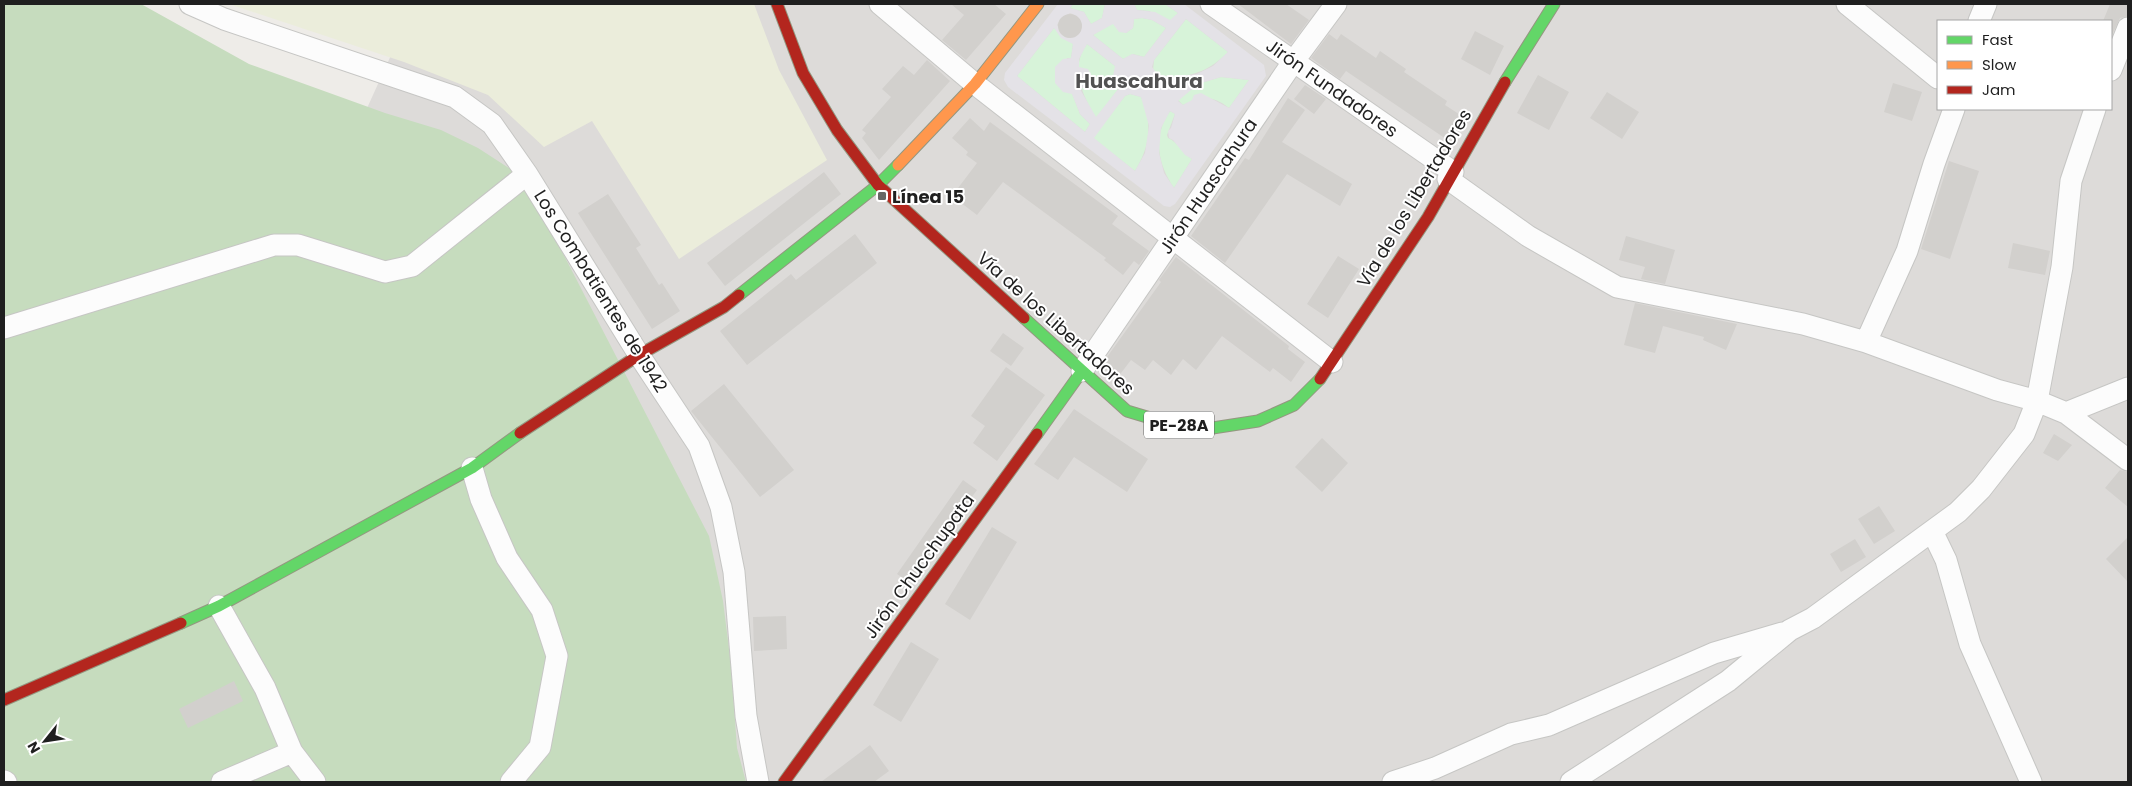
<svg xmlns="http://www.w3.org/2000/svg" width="2132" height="786" font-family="Poppins,sans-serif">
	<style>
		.residential { fill: #dddbd9; fill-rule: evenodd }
		.farmland { fill: #ebeddb }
		.forest { fill: #c6dcbe }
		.park { fill: #d7f3d9 }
		.plaza { fill: #e4e2e7; fill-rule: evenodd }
		.building { fill: #d2d0cd }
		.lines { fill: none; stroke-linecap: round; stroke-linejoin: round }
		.street-casing { stroke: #c6c6c4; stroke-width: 23 }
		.fast-casing { stroke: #949780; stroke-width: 13 }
		.slow-casing { stroke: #949780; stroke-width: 13 }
		.jam-casing { stroke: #949780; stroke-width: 13 }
		.street { stroke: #fcfcfc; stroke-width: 21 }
		.fast { stroke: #63d668; stroke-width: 11 }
		.slow { stroke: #ff974d; stroke-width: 11 }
		.jam { stroke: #b3261e; stroke-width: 11 }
		.poi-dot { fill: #676765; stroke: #fff; stroke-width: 2 }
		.labels { text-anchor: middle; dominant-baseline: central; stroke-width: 4; stroke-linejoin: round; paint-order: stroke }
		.shield { fill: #fff; stroke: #626262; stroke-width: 1 }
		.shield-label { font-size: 16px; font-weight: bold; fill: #1f1f1f }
		.street-label { font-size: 18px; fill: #1f1f1f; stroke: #fff }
		.poi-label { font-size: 18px; font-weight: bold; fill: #1f1f1f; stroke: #fff; text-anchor: start }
		.quarter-label { font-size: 20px; font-weight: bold; fill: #525252; stroke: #fff }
	</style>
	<rect width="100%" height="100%" fill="#eeece8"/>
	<!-- residential -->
	<path class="residential" d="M633,4h1495v778h-2124l325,-590 78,-172zM1938,21h173v88h-173z"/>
	<!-- farmland -->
	<path class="farmland" d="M229,4h525l25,66 48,90 -148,99 -87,-138 -48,26 -56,-52 -84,-33z"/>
	<!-- forest -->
	<path class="forest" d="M4,4h137l108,60 136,49 56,17 37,18 46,30 185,358 14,65 8,64 6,83 9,34h-742z"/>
	<!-- park -->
	<path class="park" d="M1073,4h32l-3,14 -11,6 -7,-12 -14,-4z
		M1134,4h31l13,9 -7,8 -22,-10 -12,-1z
		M1142,18l10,2 14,8 -22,29 -11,-3 -10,5 -30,-24 20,-12 13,10 7,-5 1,-9z
		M1186,19l42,33c-20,21 -42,27 -70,24l-5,-6 1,-10z
		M1054,28l19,16 -2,14h-4l2,35h3l8,21 10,10 -5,8 -68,-56z
		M1087,44l28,22v16l4,6 -23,30c-13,-22 -27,-50 -9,-74z
		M1221,77l28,3 -20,28c-16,-13 -29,-12 -46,-3l-5,-5 20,-16z
		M1130,94l11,3c12,26 9,50 -6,74l-42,-33 32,-42z
		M1170,111l5,3 -8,21 1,3c10,4 14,15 24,21l-18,29c-16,-24 -22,-51 -4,-77z"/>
	<!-- plaza -->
	<path class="plaza" d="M1058,4h15l-3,4 14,4 7,12 11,-6 3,-14h29l3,6 18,2 15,8 8,-7 -13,-9h19l80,61 2,11 -91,128 -5,3 -6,-1 -156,-119 -4,-7 1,-7zM1070,13l7,3 5,10 -2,6 -11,6 -6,-2 -6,-11 3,-6zM1142,18l10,2 14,8 -22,29 -12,-3 -9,5 -30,-24 20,-11 6,8 7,1 7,-5 1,-9zM1186,19l42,33 -15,14 -16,8 -20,3 -19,-2 -6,-8 2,-7zM1054,28l7,10 12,6 -2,14 -8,1 -8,8v16l8,9 9,2 8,20 10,10 -5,8 -68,-56zM1087,44l28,22 -2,10 6,12 -23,29 -16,-28 6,-2 5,-6v-7l-3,-5 -9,-2v-8zM1221,77l28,3 -20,28 -28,-15 -7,2 -2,5 -9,5 -5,-4 20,-17zM1130,94l11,3 8,29 -4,27 -10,18 -41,-33 31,-42zM1170,111l5,3 -4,14 -3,3 1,7 4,2 12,15 7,4 -18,29 -10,-15 -5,-20 2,-25z"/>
	<!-- building -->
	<path class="building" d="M951,4h43l12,10 -40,46 -24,-20 22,-25z
		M1238,4h48l23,16 -18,24z
		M2110,4h18v12l-8,2 -9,19v-16h-8z
		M1058 26a12 12 0 1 1 24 0a12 12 0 1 1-24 0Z
		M1475,31l29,15 -14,29 -29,-16z
		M1329,34l8,6 4,-6 35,24 4,-7 26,18 -2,3 43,29 -2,4 20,13 -16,23 -103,-70 -6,8 -29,-21z
		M927,60l23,21 -71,79 -17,-22 4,-5 -4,-3 29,-33 -9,-8 21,-23 11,9z
		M1538,75l31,17 -20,38 -32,-17z
		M1893,83l29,9 -10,29 -28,-9z
		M1305,85l21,14 -12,15 -20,-15z
		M1607,92l32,20 -17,27 -32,-21z
		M1288,98l17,12 -23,32 70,42 -12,22 -53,-32 -62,89 -34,-27 54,-78 4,2z
		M970,118l14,13 6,-9 128,94 -6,8 37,27 -10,14 -5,-4 -11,14 -19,-15 2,-2 -103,-76 -26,33 -25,-19 25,-33 -11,-8 2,-3 -16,-14z
		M1949,161l30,10 -29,88 -29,-10z
		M824,172l17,22 -116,92 -18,-23z
		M608,194l33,51 -5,3 23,37 3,-2 18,28 -28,18 -74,-116z
		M855,234l22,29 -130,102 -27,-34 71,-57 5,6z
		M1626,236l49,14 -10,34 -24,-5 4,-12 -26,-7z
		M2013,243l37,8 -5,24 -37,-7z
		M1338,256l21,13 -31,49 -21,-14z
		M1176,257l113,89 -1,3 17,13 -14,20 -18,-14 -3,4 -48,-36 -26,34 -13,-11 -12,16 -18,-15 -8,10 -14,-10 -13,17 -16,-13 59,-82 -2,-2z
		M1635,303l102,21 -11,26 -23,-10 1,-3 -41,-11 -8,27 -31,-8z
		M1003,333l21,15 -13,18 -21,-15z
		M1006,367l39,28 -48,66 -24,-18 12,-17 -14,-10z
		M724,384l70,86 -34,27 -69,-86z
		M1074,409l74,50 -21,33 -53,-35 -16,23 -24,-16z
		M2054,434l18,11 -14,16 -15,-8z
		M1322,438l26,25 -26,29 -27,-25z
		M2120,470l8,2v35l-23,-19z
		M963,480l14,10 -68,92 -12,-8z
		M1879,506l16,25 -21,13 -16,-25z
		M992,527l25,15 -47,78 -25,-16z
		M2128,537v45l-22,-23z
		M1855,539l11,18 -25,15 -11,-18z
		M786,616l1,33 -33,2 -1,-34z
		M911,642l28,17 -38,63 -28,-17z
		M234,681l9,20 -55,27 -9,-19z
		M870,745l19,26 -15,11h-53z"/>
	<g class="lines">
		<!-- street casing -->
		<g class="street-casing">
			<path id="street" d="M190,4l34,15 231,78 37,27 35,50 112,181 60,91 22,61 13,65 12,144 12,66
				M880,4l95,80 357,278
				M1211,4l242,168
				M1847,4l91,74
				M1979,21l7,-17
				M2111,70l17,-42
				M1448,179l80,57 89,51 186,37 63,18 131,48 40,11 29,12 62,47
				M4,328l270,-83h24l87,27 27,-6 115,-92
				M1866,342l41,-91 27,-87 20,-55
				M1082,371l211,-309 43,-58
				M2066,413l62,-25
				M472,468l9,31 26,59 35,52 15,46 -17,91 -29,35
				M1932,531l14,29 24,84 61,138
				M219,606l46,82 27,64
				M4,781l2,1
				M222,782l70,-30 23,30
				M1393,782l42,-14 76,-34 38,-9 165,-72 68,-20
				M1571,782l157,-101 62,-51 23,-12 145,-106 23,-23 43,-55 13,-33 25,-134 9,-86 24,-72"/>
		</g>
		<!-- fast casing -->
		<g class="fast-casing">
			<path id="fast" d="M1505,82l49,-78
				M739,295l139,-110 20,-20
				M1024,318l103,93 40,12 39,6 52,-8 36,-16 26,-26
				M1037,434l45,-63
				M181,623l38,-17 253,-138 48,-35"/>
		</g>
		<!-- slow casing -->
		<g class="slow-casing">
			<path id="slow" d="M898,165l77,-81 63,-80"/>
		</g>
		<!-- jam casing -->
		<g class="jam-casing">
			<path id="jam" d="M777,4l26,69 34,57 41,55 146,133
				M1320,379l108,-162 77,-135
				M520,433l119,-78 85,-48 15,-12
				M4,700l177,-77
				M784,782l253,-348"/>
		</g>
		<!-- street -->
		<use href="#street" class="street"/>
		<!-- fast -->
		<use href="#fast" class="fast"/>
		<!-- slow -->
		<use href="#slow" class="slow"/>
		<!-- jam -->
		<use href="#jam" class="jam"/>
	</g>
	<!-- markers -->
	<rect class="poi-dot" x="877" y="191" width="10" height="10" rx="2.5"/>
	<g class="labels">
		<!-- shield labels -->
		<rect class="shield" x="1144" y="411.5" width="70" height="27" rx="4"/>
		<g class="shield-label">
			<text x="1179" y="425">PE-28A</text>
		</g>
		<!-- street labels -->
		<g class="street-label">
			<text transform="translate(1332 88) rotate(35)">Jirón Fundadores</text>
			<text transform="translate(1208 186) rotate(-56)">Jirón Huascahura</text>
			<text transform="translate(1414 198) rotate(-59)">Vía de los Libertadores</text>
			<text transform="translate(601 291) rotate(58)">Los Combatientes de 1942</text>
			<text transform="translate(1056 323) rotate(42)">Vía de los Libertadores</text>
			<text transform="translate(919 566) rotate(-54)">Jirón Chucchupata</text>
		</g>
		<!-- poi labels -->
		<g class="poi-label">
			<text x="892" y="196">Línea 15</text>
		</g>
		<!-- quarter labels -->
		<g class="quarter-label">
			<text x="1139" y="81">Huascahura</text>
		</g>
	</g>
	<!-- border -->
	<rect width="2132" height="786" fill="none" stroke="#1f1f1f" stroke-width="10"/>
	<!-- legend -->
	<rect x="1937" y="20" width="175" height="90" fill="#ffffff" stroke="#a5a5a5"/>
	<rect x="1947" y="36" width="25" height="8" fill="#63d668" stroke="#a5a5a5"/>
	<text x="1982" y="45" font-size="15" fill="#1f1f1f">Fast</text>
	<rect x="1947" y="61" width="25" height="8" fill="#ff974d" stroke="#a5a5a5"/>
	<text x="1982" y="70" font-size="15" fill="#1f1f1f">Slow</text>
	<rect x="1947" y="86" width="25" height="8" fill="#b3261e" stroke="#a5a5a5"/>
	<text x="1982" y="95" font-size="15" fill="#1f1f1f">Jam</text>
	<!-- north arrow -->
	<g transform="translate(45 741) rotate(240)" stroke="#ffffff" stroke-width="4" paint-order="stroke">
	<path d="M0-4L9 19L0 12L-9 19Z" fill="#1f1f1f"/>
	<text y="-8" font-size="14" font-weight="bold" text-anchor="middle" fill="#1f1f1f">N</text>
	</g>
</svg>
